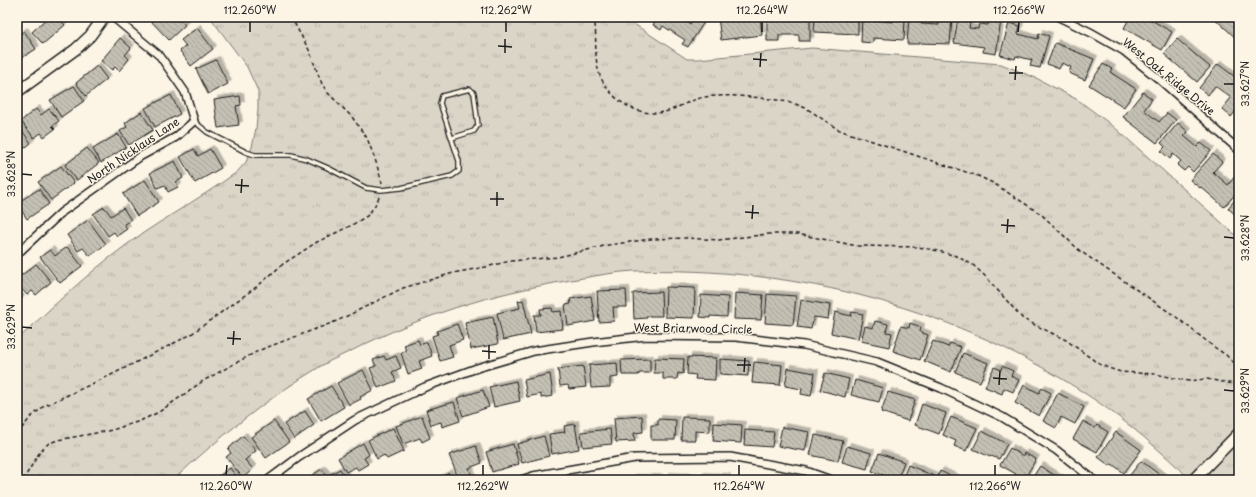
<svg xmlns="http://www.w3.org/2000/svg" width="1256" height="497" font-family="'Playpen Sans',sans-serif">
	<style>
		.grass { fill: url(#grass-tufts); stroke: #7c7872 }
		.building { fill: url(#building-back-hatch); stroke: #1c1c1c; filter: url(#shadow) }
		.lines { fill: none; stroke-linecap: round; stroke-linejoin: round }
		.lane-casing { stroke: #1c1c1c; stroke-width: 6 }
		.street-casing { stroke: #1c1c1c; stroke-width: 10 }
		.secondary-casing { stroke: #1c1c1c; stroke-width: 13 }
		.path { stroke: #1c1c1c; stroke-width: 1.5; stroke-dasharray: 4 3; stroke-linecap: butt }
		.lane { stroke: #fcf5e5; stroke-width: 3.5 }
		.street { stroke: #fcf5e5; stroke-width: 7 }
		.secondary { stroke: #fcf5e5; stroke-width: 10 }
		.ticks { fill: none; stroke: #1c1c1c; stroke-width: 1.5 }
		.labels { text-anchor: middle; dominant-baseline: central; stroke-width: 3; stroke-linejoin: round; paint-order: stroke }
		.street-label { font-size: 11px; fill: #1c1c1c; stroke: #fcf5e5 }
		.neatline { fill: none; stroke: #1c1c1c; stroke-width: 1.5 }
		.ticks-label { font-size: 10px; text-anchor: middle; fill: #1c1c1c }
	</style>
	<defs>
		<pattern id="grass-tufts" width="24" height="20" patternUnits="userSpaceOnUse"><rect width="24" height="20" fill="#dbd5c8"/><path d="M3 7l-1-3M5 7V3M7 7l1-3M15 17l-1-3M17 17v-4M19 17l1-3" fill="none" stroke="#bbb6ab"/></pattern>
		<pattern id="building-back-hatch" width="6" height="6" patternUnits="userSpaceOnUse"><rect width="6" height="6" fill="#c4c0b3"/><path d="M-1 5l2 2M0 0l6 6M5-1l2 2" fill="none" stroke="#a8a499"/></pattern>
		<filter id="shadow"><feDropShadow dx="3.5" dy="-3.5" stdDeviation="0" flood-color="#0004"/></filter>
	</defs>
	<rect width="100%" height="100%" fill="#fcf5e5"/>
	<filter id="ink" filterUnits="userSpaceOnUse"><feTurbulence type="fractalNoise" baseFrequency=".025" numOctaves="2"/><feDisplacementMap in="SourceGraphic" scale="8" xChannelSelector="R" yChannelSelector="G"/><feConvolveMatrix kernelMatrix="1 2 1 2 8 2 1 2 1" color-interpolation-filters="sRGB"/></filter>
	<g filter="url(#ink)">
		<!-- grass -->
		<path class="grass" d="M210,17h421l3,7 53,35h11l114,-11 189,16 35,14 42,22 35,26 126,112v242h-48c-30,-29 -62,-57 -96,-80 -136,-92 -298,-134 -462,-129 -18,1 -38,5 -56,8 -30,5 -59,11 -89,19 -44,12 -86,28 -127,48 -13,7 -27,12 -40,20 -55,33 -101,71 -148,114h-156v-140c31,-29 62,-59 96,-85 39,-31 84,-54 124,-83l9,-10 6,-15 4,-19 2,-18v-19l-11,-24z"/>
		<!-- building -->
		<path class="building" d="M52,17h5l8,8 -22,19 -11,-12 15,-14 2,2z
			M151,17h26l8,8 -16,15 -20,-21z
			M658,17h20l12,7 5,-7h7l4,2 -18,28 -6,-3 3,-4 -22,-14 -2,4 -8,-5z
			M718,17h42l2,18 -41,5z
			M767,17h43v24h-11v-6h-20v6h-12z
			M815,17h43v17l-44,-2z
			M862,17h12v3l19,2v-5h12l-1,23 -31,-2v5l-12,-1z
			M909,17h12v7l18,1v-8h13l-2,27 -31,-1v1h-12z
			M958,17h13l-2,11 9,1 1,-5 9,1 1,-7 12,2 -5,34 -13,-2 1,-5 -30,-4z
			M1130,17h16l26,15 -10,18 -38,-22z
			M1213,17h26v24z
			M1009,23l11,3 -2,8 20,5 1,-6 10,3 -9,32 -10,-2 2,-6 -16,-4 -1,3 -15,-4z
			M197,28l16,21 -22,17 -11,-15 6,-5 -5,-6z
			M24,31l12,18 -19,12v-25z
			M120,38l11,10 -6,7 4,4 -10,12 -4,-4 -3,3 -11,-9z
			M1177,39l33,28 -13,15 -33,-28z
			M1055,43l39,16 -9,21 -16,-7 2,-6 -9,-4 -3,6 -12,-5z
			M216,60l12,24 -20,10 -12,-25z
			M1103,64l9,5 -2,3 26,17 -12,18 -35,-22z
			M1218,64l21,16v27l-8,10 -9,-8 9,-11 -16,-12 -7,9 -9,-7z
			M97,66l10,13 -21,17 -10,-13z
			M74,86l10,15 -23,16 -11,-17z
			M1143,92l9,7 -8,11 15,12 8,-9 9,7 -19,23 -34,-26z
			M171,95l9,19 -25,13 -10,-19z
			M240,96l1,9 -5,1 3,19 -21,3 -4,-28z
			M36,109l5,6 8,-6 10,12 -7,5 3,3 -11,8 -3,-4 -7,5 -13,-17z
			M141,112l12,18 -24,15 -9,-14 7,-4 -2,-4z
			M1178,123l10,9 -4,4 13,11 4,-4 10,8 -18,21 -5,-5 -4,4 -7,-6 4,-4 -8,-7 -3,5 -9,-8 4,-4 -4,-4z
			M17,124l14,19 -14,11z
			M118,134l8,13 -25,16 -8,-14z
			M87,148l12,15 -22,17 -12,-15z
			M194,149l4,7 12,-7 11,19 -26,15 -15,-26z
			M1213,154l9,8 -9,10 15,13 8,-10 3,3v12l-15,17 -23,-20 -1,1 -10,-8z
			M175,161l8,17 -7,4 2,5 -10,5 -3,-7 -8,3 -7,-15z
			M61,166l13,17 -23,17 -13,-18z
			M145,180l14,22 -22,14 -14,-22z
			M39,189l10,15 -22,15 -10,-16z
			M1239,195v23l-11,-10z
			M104,207l7,9 12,-8 8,12 -7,4 3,5 -10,7 -3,-4 -6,4 -15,-22z
			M88,220l18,24 -16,12 -7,-8 -5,3 -11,-16z
			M67,247l15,19 -22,17 -20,-26 10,-7 5,6z
			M36,264l15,18 -15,13 -4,-4 -5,4 -10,-11v-5z
			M666,287l29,1 -1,30 -29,-1z
			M626,290l1,17h-14l1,14 -15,1 -2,-31z
			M661,292l1,24h-15v2l-13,1 -1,-26z
			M735,293l28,2 -2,25 -27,-1z
			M767,294l29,2 -3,29 -28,-2z
			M17,295l4,4 -4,5z
			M701,295l27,2 -1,20 -17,-1v2l-10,-1z
			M591,296l4,25 -27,5 -3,-21 6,-1 -1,-5z
			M523,300l8,34 -28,6 -6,-27 23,-5 -2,-7z
			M801,300l29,5 -2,14 -14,-2 -3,12 -14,-2z
			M552,308l1,4 8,-1 2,18 -27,3 -2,-17h7l-1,-6z
			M835,312l16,4 1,-4 11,2 -5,25 -27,-6z
			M493,317l5,27 -27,5 -6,-26z
			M875,321l13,3 -2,8 6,1 -3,14 -28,-6 4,-15 8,2z
			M910,323l11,4 -1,5 8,3 -8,25 -27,-9 8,-25 8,2z
			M457,324l6,16 -14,5 4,12 -13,4 -8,-25 6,-2 -1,-3z
			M418,340l2,5 7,-3 5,14 -13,5 3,8 -14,5 -7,-21 5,-2 -2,-6z
			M933,341l15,6 2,-4 11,4 -10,25 -27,-11z
			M963,353l25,10 -8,19 -25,-10z
			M384,356l2,4 10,-4 5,12 -9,4 4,9 -18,7 -8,-20 6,-2 -3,-6z
			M688,357l28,1 -1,22 -20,-1 1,-4 -9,-1z
			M655,358l29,1 -1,15 -5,-1 -1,6h-14v-6h-9z
			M650,359v14h-11v2h-17l-1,-15z
			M720,359l29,2 -1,15 -28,-2z
			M754,362l28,3 -2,20 -28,-2z
			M617,363l1,14 -8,1v9l-19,1 -2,-23z
			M583,366l3,21 -17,2 -1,-4 -8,1 -2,-17z
			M1002,366l11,5 -2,5 8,4 -6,12 -9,-4 -2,6 -17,-7 9,-20 7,3z
			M788,368l27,5 -4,23 -10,-2 1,-5 -17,-3z
			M363,370l10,20 -13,7 1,2 -12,6 -12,-22z
			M825,373l24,6 -4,18 -25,-7z
			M550,374l3,22 -12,2v-4l-14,3 -3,-17z
			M855,380l28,8 -4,14 -28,-7z
			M516,381l4,20 -26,6 -5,-20z
			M1024,385l15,8 3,-5 9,5 -12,23 -24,-13z
			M331,386l13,21 -23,14 -13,-22z
			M483,390l6,17 -26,9 -6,-18z
			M888,392l27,8 -7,21 -27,-9z
			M1058,393l26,14 -9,17 -14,-7 -5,11 -13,-7z
			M454,402l6,19 -18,6 -1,-5 -10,3 -5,-15z
			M922,404l24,9 -7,21 -24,-9z
			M305,411l9,14 -20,14 -10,-15z
			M422,416l8,22 -8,4 -2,-4 -17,6 -7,-18z
			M642,416l1,16 -9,1 1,8 -19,1 -2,-24z
			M682,417l28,1v14l-15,-1v9h-14z
			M951,417l26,11 -11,23 -12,-5 2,-5 -13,-6z
			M658,419l18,1 -1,20h-24v-15h7z
			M274,421l15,21 -23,16 -15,-21z
			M1083,421l12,7 2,-3 11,7 -11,20 -24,-13z
			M714,423l28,2 -1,18 -28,-2z
			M575,424l4,25 -27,5 -3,-20 16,-2 -1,-6z
			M782,427l27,5 -4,19 -27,-5z
			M393,428l11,23 -17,8 -3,-4 -7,4 -9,-19z
			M610,429l2,15 -29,3 -2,-15z
			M745,430l29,2 -2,15 -28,-2z
			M982,431l25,13 -8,15 -8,-3 -1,1 -17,-8z
			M1116,432l25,18 -17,23 -12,-9 -2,2 -12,-9z
			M815,435l28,6 -5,20 -28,-6z
			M243,436l13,15 -11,9 8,9 -10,9 -17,-21 5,-4 -3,-4z
			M544,436l5,20 -27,7 -5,-19z
			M363,443l6,12 -5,3 4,6 -10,6 -2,-3 -10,5 -8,-14z
			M513,444l6,20 -27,8 -6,-20z
			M476,446l6,17 -13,5 4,12h-14l-10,-25z
			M847,446l24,7 -4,16 -25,-7z
			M1010,448l13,8 1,-3 12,6 -12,21h-6l-4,-2 2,-4 -16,-9z
			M879,453l25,9 -7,18 -25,-9z
			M1141,461l23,17 -2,2h-36z
			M908,465l26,11 -2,4h-30z
			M1040,466l22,14h-31z
			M230,468l9,12h-25z
			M322,469l5,7 13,-7 7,11h-33l-3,-4z
			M940,471l19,9h-23z
			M449,473l4,7h-17z
			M666,476l27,1v3h-27z
			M699,476l28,1 -1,3h-27z
			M632,478h28v2h-28z"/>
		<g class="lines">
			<!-- lane casing -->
			<g class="lane-casing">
				<path id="lane" d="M194,121l13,11 39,20 9,3h36l16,4 21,9 38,20 15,2 20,-2 51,-12 7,-5v-10l-19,-58 2,-7 28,-7 4,4 4,32 -4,6 -22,7"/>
			</g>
			<!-- street casing -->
			<g class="street-casing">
				<path id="street" d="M1059,17l33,16 32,18 35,28 80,71
					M17,254l45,-42 79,-56 35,-19 18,-16 -9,-29 -25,-36 -47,-39
					M268,480l31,-23 56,-37 70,-33 52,-19 57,-17 59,-9 53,-6 90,1 68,8 73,17 64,26 61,29 54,33 38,30
					M521,480l12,-4 102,-18 95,-1 76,14 25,9"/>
			</g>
			<!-- secondary casing -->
			<g class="secondary-casing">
				<path id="secondary" d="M17,92l59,-43 14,-13 14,-19
					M1193,480l46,-47"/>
			</g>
			<!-- path -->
			<path class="path" d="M291,17l18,33 13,34 6,9 24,24 15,21 9,24 6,21
				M594,17c4,20 -2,44 8,63 12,23 40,39 66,31 12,-4 24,-12 37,-14 21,-3 51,0 72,3 7,1 15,3 21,5 15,5 29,19 44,26l136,45 15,7 48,31 39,37 95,65 39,31 12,8 13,13
				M17,434l14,-17 13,-11 65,-30 81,-41 69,-50 24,-21 34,-22 33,-16 17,-10 7,-9 5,-10
				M23,480l18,-30 8,-7 9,-3 54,-10 28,-9 19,-9 44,-31 40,-22 17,-9 77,-29 66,-33 50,-15 33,-6 24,-6 48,-4 50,-12 43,-6 35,-1 33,2 50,-6h28l61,12 60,1 21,4 17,5 17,9 13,12 37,42 43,21 33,24 9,4 13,4 34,2 33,7 19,-2 32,6"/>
			<!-- lane -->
			<use href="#lane" class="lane"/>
			<!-- street -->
			<use href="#street" class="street"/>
			<!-- secondary -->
			<use href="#secondary" class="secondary"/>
		</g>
	</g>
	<!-- ticks -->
	<path class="ticks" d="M250,32v-10M506,32v-10M762,32v-10M1018,32l1,-10M498,46l14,1M505,53v-14M753,59l14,1M760,67l1,-14M1009,73h14M1015,80l1,-14M1224,84h10M22,174l10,1M235,185l14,1M241,193l1,-14M490,199h14M497,206v-14M745,212l14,1M752,219l1,-14M1001,225l14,1M1007,233l1,-14M1224,237l10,1M22,327l10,1M227,338l14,1M233,345l1,-14M482,351l14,1M489,359v-14M737,365h14M744,372l1,-14M993,378l14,1M999,385l1,-14M1224,390l10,1M226,475l1,-10M483,475v-10M739,475v-10M995,475v-10"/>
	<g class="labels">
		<!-- street labels -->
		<g class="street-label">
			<text transform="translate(1169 76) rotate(39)">West Oak Ridge Drive</text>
			<text transform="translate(133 150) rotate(-34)">North Nicklaus Lane</text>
			<text transform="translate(693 328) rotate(1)">West Briarwood Circle</text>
		</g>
	</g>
	<!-- margin -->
	<rect width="1256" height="497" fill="none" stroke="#fcf5e5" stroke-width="44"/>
	<rect x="22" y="22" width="1212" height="453" class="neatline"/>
	<g class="ticks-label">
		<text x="250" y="14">112.260°W</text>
		<text x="506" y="14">112.262°W</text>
		<text x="762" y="14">112.264°W</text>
		<text x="1019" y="14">112.266°W</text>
		<text transform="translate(1245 84) rotate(-90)" y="4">33.627°N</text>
		<text transform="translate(11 174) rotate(-90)" y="4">33.628°N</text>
		<text transform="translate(1245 238) rotate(-90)" y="4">33.628°N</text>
		<text transform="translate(11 327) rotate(-90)" y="4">33.629°N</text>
		<text transform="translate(1245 391) rotate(-90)" y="4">33.629°N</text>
		<text x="226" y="490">112.260°W</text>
		<text x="483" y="490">112.262°W</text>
		<text x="739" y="490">112.264°W</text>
		<text x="995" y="490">112.266°W</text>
	</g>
</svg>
